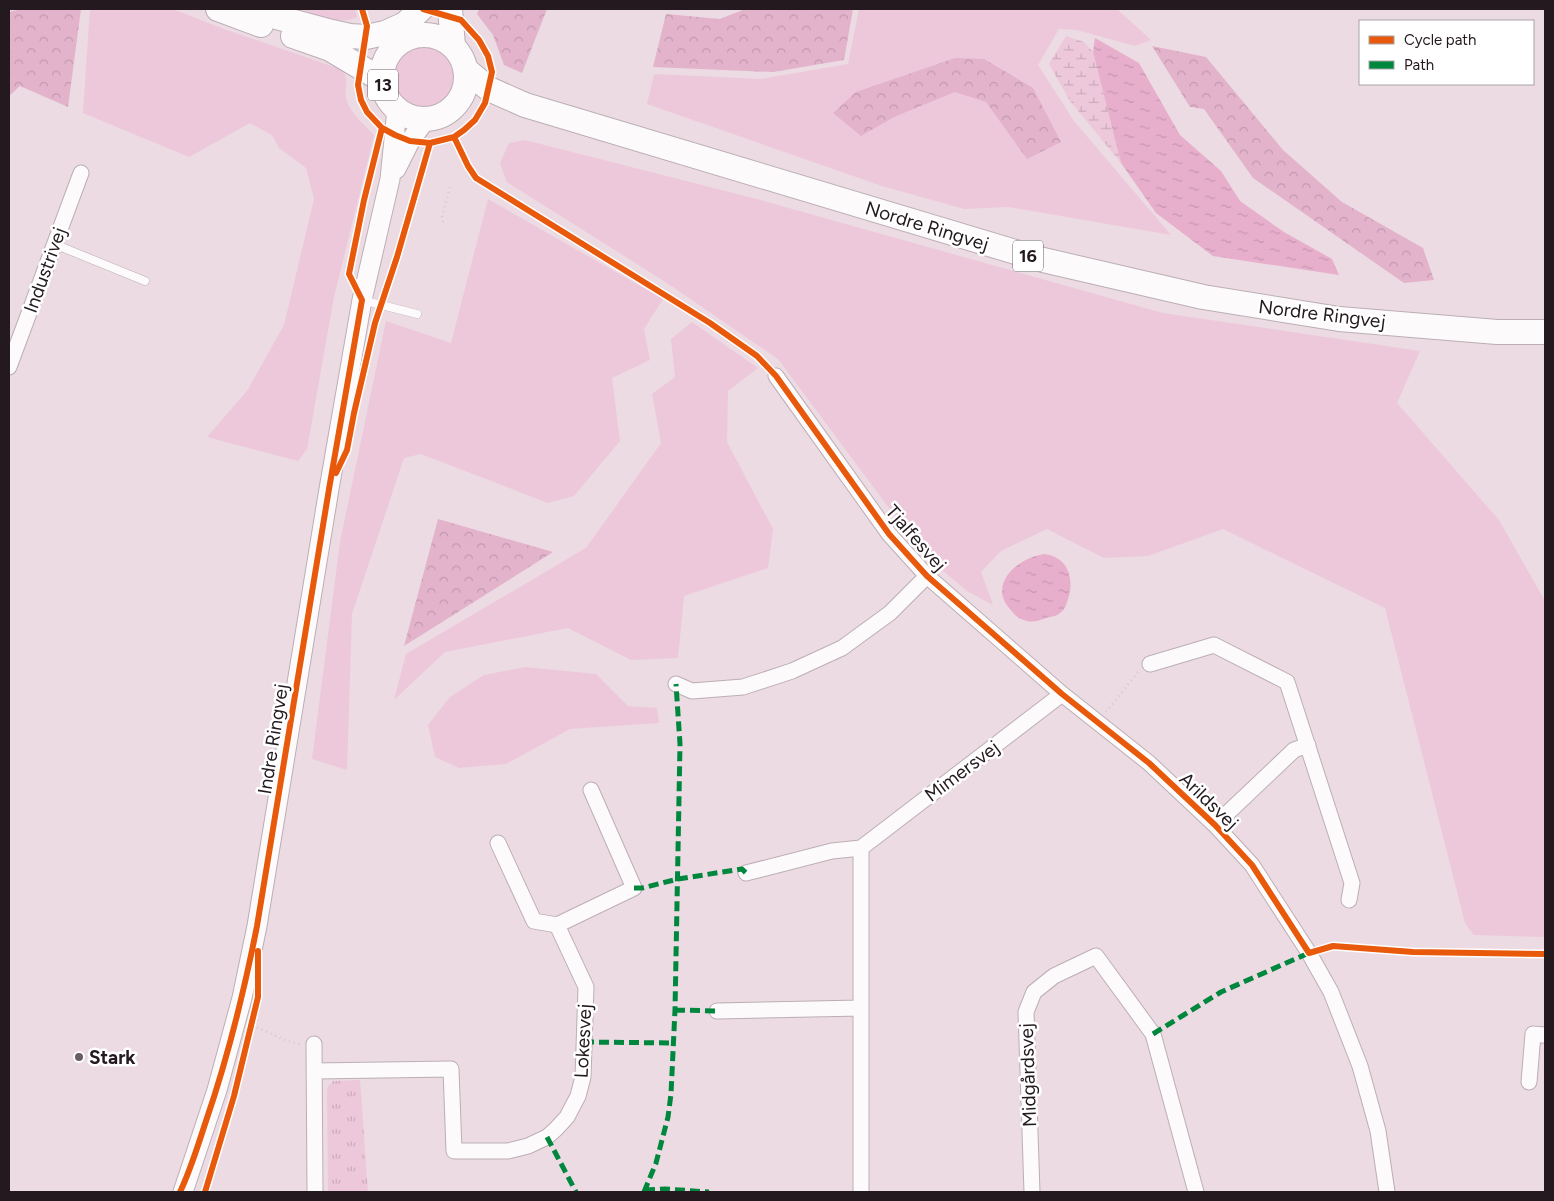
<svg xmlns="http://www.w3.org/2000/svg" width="1554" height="1201" font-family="Figtree,sans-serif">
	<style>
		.grass { fill: #edc8da }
		.forest { fill: url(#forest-crowns) }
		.wetland { fill: url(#wetland-marsh) }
		.park { fill: url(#park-tufts) }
		.water { fill: url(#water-ripples) }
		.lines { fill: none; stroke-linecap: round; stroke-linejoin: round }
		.service-casing { stroke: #bcaeb5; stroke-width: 9 }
		.minor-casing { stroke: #bcaeb5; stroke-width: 17 }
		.tertiary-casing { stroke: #bcaeb5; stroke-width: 21 }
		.primary-casing { stroke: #bcaeb5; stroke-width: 26 }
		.path { stroke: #cfcbcd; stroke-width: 2.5; stroke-dasharray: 1 4; stroke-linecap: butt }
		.service { stroke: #fcfafb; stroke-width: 8 }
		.minor { stroke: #fcfafb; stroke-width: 15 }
		.tertiary { stroke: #fcfafb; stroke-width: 19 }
		.primary { stroke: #fcfafb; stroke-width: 24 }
		.quiet { stroke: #00873e; stroke-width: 5; stroke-dasharray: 10 5; stroke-linecap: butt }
		.cycleway-casing { stroke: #fff; stroke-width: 9 }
		.cycleway { stroke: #e8590c; stroke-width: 6 }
		.poi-dot { fill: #695d63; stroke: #fff; stroke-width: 2 }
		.labels { text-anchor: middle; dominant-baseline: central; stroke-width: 5; stroke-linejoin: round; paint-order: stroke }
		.shield { fill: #fff; stroke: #655e62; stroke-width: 1 }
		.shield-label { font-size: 18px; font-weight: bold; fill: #23191e }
		.street-label { font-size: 19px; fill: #23191e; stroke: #fff }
		.poi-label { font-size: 19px; font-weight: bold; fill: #23191e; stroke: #fff; text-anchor: start }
	</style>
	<defs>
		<pattern id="forest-crowns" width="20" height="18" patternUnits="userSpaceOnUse" patternTransform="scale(1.25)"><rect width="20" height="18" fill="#e3b3cb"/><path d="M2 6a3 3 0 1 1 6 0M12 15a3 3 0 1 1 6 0" fill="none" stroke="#c299ae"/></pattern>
		<pattern id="wetland-marsh" width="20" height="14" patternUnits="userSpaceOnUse" patternTransform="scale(1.25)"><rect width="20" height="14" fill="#edc8da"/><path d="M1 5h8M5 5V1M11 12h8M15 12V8" fill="none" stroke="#cbabbb"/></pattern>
		<pattern id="park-tufts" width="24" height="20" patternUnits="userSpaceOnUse" patternTransform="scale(1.25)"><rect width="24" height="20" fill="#edc8da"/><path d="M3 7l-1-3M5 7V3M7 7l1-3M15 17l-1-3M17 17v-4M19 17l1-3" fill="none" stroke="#cbabbb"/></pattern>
		<pattern id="water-ripples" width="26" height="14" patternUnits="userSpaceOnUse" patternTransform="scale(1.25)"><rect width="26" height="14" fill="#e8afcd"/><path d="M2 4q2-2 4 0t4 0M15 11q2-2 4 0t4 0" fill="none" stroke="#c796b0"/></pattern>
	</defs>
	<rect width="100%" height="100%" fill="#ecdbe3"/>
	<!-- grass -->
	<path class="grass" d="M90,9h83l48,19 122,42c7,13 0,20 4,31 4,13 18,24 27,34l-40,162 -27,152 -9,12 -91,-24 40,-46 37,-66 30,-126 -8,-31 -27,-20 -7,-13 -22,-12 -61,34 -106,-44z
		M298,9h57l2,8c-18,9 -41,-3 -59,-8z
		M859,9h258l34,31 -16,6 -58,-16 -18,-1 -21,36 36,56 97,114 -163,-28 -44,2 -82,-23 -235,-82 7,-30 107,5 87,-15z
		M394 77a30 30 0 1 1 60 0a30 30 0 1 1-60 0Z
		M525,140l232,59 406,114 257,38 -23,52 102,117 46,81v336l-71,-2 -9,-12 -80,-315 -162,-79 -75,27 -44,2 -57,-29 -46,22 -20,21 12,33 -26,-14 -43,-36 -146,-196 -111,-76 -160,-101 -7,-19 9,-20z
		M488,199l175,100 -19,30 6,31 -38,18 8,63 -46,55 -26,7 -127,-49 -17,4 -52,156 -5,156 -35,-11 28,-217 46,-221 65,22z
		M692,322l66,46 -30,23 -1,51 46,87 -5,39 -84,28 -6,62 -47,2 -63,-32 -123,24 -51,48 12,-46 180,-106 75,-105 -9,-49 23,-17 -4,-38z
		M525,667l71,7 32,32 29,2 2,15 -89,6 -64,35 -47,4 -24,-11 -7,-32 22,-28 34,-22z"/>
	<!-- forest -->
	<path class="forest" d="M22,9h59l-13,98 -48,-21 -11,10v-84z
		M479,9h68l-25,64 -18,-8 -11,-30 -16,-21z
		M745,9h108l-9,51 -71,12 -120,-5 13,-53 54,5z
		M1152,46l54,11 77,93 59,52 81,46 11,32 -30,3 -151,-105 -49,-69 -14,-2z
		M955,58l29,1 49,29 28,54 -34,17 -41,-57 -31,-10 -61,25 -33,19 -28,-23 23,-21z
		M438,519l115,33 -149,94z"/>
	<!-- wetland -->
	<path class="wetland" d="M1066,36l18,6 9,10 28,111 -51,-62 -21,-37z"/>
	<!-- park -->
	<path class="park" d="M360,1080l8,112h-40l-1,-104 6,-7z"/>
	<!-- water -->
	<path class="water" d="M1095,38l44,25 41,72 41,36 19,30 44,31 48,27 7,16 -126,-19 -57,-43 -35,-50 -28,-111z
		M1044,554c23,3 30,22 25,42 -2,6 -3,13 -9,17 -3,3 -10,4 -14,5 -7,3 -15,5 -22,2 -7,-2 -10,-6 -15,-12 -17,-20 0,-41 21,-50 4,-2 10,-3 14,-4z"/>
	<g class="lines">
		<!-- service casing -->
		<g class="service-casing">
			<path id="service" d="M54,244l91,37
				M362,300l55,14"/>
		</g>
		<!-- minor casing -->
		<g class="minor-casing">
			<path id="minor" d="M9,367l72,-194
				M776,376l113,158 38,42 135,118 87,69 66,62 37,40 57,88 22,39 29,74 18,65 9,61
				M1150,664l64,-19 73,37 65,201 -3,17
				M676,684l16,7 51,-4 49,-16 50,-23 48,-35 37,-37
				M1215,825l79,-75 14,-5
				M746,873l86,-22 29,-3
				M557,925l77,-37 -43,-98
				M717,1011l144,-3
				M314,1044l1,148
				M314,1071l137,-2 3,82h54l20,-5 19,-9 9,-8 11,-12 11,-21 5,-19 3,-90 -29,-62 -23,-4 -36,-78
				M1529,1082l4,-48 12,1
				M861,1192v-344l201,-154
				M1032,1192l-6,-180 8,-20 20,-16 42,-20 57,78 43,158"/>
		</g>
		<!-- tertiary casing -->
		<g class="tertiary-casing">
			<path id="tertiary" d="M396,169l14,-28 16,-22
				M183,1192l34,-102 25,-92 15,-72 72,-437 33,-189 28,-121 7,-70"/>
		</g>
		<!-- primary casing -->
		<g class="primary-casing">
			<path id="primary" d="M218,9l43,16
				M246,9l86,23 18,4 16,1 19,-4 20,-9 16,-15
				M450,9l3,37
				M382 77a42 42 0 1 1 84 0a42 42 0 1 1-84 0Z
				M293,36l37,13 52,31
				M465,69l24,20 36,16 514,154 164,38 136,22 158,13h48"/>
		</g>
		<!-- path -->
		<path class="path" d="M443,222l-1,-5 8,-30
			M1106,712l32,-40
			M252,1026c17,5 31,16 49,18"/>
		<!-- service -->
		<use href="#service" class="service"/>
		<!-- minor -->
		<use href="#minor" class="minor"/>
		<!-- tertiary -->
		<use href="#tertiary" class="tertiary"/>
		<!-- primary -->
		<use href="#primary" class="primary"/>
		<!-- quiet -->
		<path class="quiet" d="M634,888h8l36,-9 64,-10 4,4
			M675,1010l42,1
			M1153,1034l68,-42 90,-40
			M584,1042l89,1
			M547,1137l29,55
			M645,1190l20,-1 44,3
			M644,1192l12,-29 12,-46 3,-23 4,-84 5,-266 -4,-60"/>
		<!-- cycleway casing -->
		<g class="cycleway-casing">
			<path id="cycleway" d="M362,9l5,17 -9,59 3,15 6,12 15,16 13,7 15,6 20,2 24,-6 10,-7 11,-10 10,-17 7,-31 -4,-16 -9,-16 -18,-20 -38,-11
				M454,137l14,29 8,12 234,145 47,33 19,20 113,158 38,42 135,118 87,69 66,62 37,40 57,88 24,-7 80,6 132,2
				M336,473l11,-23 7,-37 21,-90 22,-66 33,-114
				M180,1192c11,-23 18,-47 26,-71 22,-64 38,-129 51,-195l72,-437 33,-189 -13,-26 15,-74 18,-72
				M205,1192l29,-96 24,-99v-46"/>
		</g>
		<!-- cycleway -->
		<use href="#cycleway" class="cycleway"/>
	</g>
	<!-- markers -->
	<circle class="poi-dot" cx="79" cy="1057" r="5"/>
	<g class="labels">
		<!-- shield labels -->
		<g class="shield">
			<rect x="368" y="69.5" width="30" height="31" rx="4"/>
			<rect x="1013" y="240.5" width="30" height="31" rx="4"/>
		</g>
		<g class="shield-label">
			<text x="383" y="85">13</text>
			<text x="1028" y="256">16</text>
		</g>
		<!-- street labels -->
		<g class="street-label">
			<text transform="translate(927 226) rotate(17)">Nordre Ringvej</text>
			<text transform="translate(45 270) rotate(-70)">Industrivej</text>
			<text transform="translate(1322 314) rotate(7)">Nordre Ringvej</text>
			<text transform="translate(916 538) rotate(49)">Tjalfesvej</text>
			<text transform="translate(273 739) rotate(-81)">Indre Ringvej</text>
			<text transform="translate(962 771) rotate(-37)">Mimersvej</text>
			<text transform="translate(1209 801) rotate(44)">Arildsvej</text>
			<text transform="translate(583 1041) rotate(-87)">Lokesvej</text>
			<text transform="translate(1028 1075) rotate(-92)">Midgårdsvej</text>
		</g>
		<!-- poi labels -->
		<g class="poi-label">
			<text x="89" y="1057">Stark</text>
		</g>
	</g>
	<!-- border -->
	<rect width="1554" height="1201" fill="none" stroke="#23191e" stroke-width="20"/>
	<!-- legend -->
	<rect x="1359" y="20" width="175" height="65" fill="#ffffff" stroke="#a7a3a5"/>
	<rect x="1369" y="36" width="25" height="8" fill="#e8590c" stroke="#a7a3a5"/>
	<text x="1404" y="45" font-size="15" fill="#23191e">Cycle path</text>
	<rect x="1369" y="61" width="25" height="8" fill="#00873e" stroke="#a7a3a5"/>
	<text x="1404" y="70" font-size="15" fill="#23191e">Path</text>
</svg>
